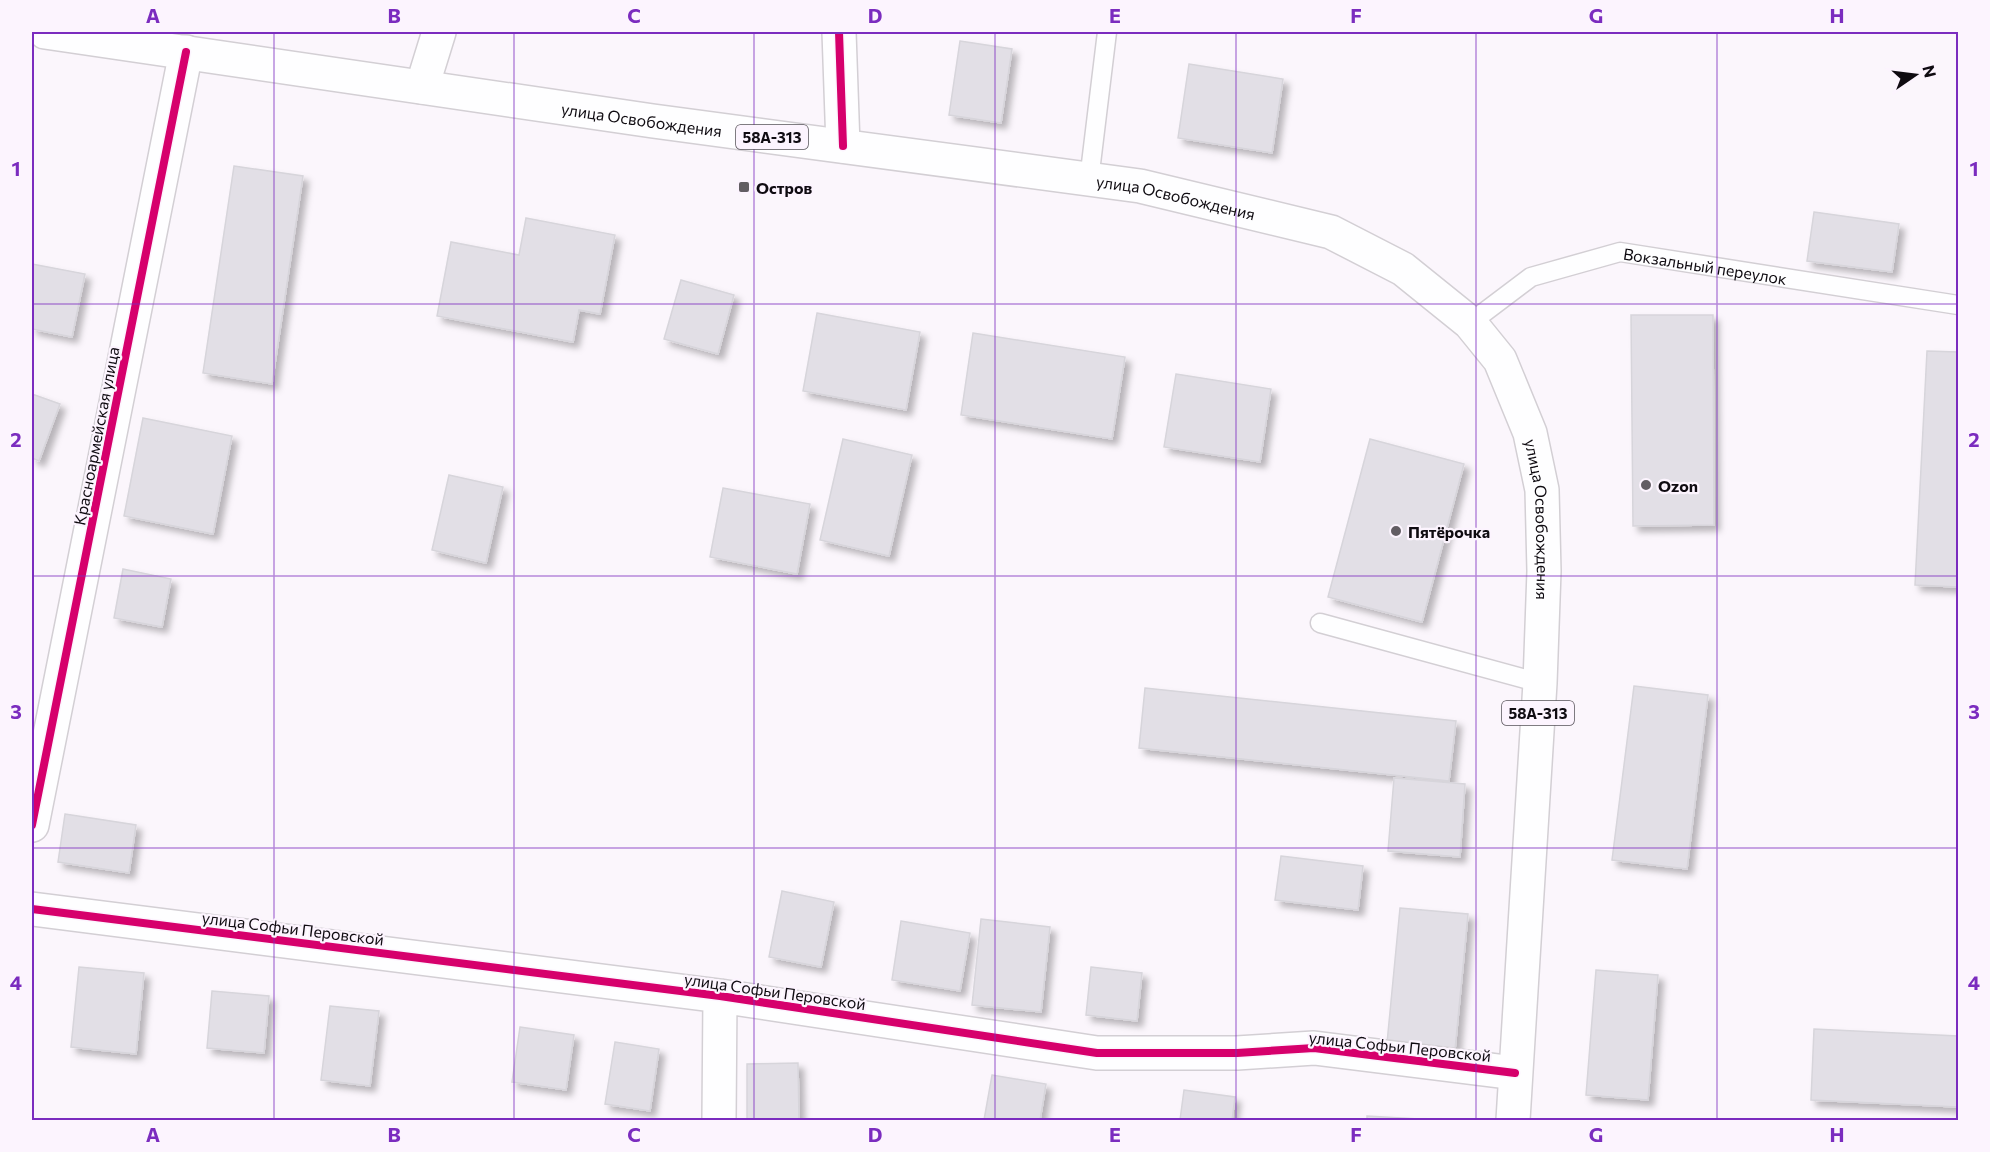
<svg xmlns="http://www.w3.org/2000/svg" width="1990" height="1152" font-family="Commissioner,sans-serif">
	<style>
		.building { fill: #e2dfe6; stroke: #d7d5db; stroke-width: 1.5; filter: url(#shadow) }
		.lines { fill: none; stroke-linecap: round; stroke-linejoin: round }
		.service-casing { stroke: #d3cfd4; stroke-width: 21 }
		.minor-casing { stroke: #d3cfd4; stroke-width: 36 }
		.primary-casing { stroke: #d3cfd4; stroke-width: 36 }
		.service { stroke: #fefeff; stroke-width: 18 }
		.minor { stroke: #fefeff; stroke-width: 33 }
		.primary { stroke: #fefeff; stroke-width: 33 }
		.cycleway-casing { stroke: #fcf4fe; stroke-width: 11 }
		.cycleway { stroke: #d6006c; stroke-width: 8 }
		.grid { fill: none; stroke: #7b2cbf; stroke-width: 1.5; stroke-opacity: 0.55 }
		.poi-dot { fill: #625d63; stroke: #fcf4fe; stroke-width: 2 }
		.labels { text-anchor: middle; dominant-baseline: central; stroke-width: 4.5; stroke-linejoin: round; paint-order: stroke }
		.shield { fill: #fcf4fe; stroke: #565158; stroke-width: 1.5 }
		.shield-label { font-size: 15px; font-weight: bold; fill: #0f0b11 }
		.street-label { font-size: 16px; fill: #0f0b11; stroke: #fcf4fe }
		.poi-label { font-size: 16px; font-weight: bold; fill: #0f0b11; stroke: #fcf4fe; text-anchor: start }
		.neatline { fill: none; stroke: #7b2cbf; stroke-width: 2 }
		.grid-label { font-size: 20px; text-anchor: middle; font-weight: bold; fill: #7b2cbf }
	</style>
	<defs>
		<filter id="shadow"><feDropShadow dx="5.5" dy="5.5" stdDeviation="3" flood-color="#0004"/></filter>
	</defs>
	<rect width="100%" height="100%" fill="#fbf6fc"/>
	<!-- building -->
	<path class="building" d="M960,41l52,8 -11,74 -52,-8z
		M1189,64l94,15 -11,74 -94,-15z
		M234,166l69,10 -31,208 -69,-11z
		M1814,212l85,12 -7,48 -85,-11z
		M526,218l89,17 -15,79 -21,-4 -6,32 -136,-26 14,-74 68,13z
		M32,264l53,10 -13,63 -40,-8z
		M681,280l53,15 -16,59 -54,-15z
		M817,313l103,19 -14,78 -103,-19z
		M1631,315h82l1,210 -81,1z
		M973,333l152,24 -13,82 -151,-24z
		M1927,351l31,1v235l-43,-2z
		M1176,374l95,15 -11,73 -96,-15z
		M32,394l28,10 -21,57 -7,-3z
		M143,418l89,18 -19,98 -89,-18z
		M843,439l69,16 -23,101 -69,-16z
		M1370,439l94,25 -42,158 -94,-25z
		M449,475l54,12 -17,76 -54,-13z
		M723,488l87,16 -13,70 -87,-17z
		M123,569l48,10 -9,48 -48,-9z
		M1634,686l74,9 -21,174 -75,-9z
		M1145,688l311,33 -7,60 -310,-33z
		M1394,778l71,6 -5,73 -72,-6z
		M65,814l71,11 -7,48 -71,-11z
		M1281,856l82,10 -5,44 -83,-10z
		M782,891l52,11 -13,65 -52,-10z
		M1400,908l68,6 -13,136 -68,-7z
		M981,919l69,8 -9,85 -69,-7z
		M901,921l69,12 -10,58 -68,-11z
		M79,967l65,6 -8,81 -65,-7z
		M1091,967l51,6 -5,48 -51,-6z
		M1596,970l62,5 -10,125 -62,-5z
		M212,991l57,5 -5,57 -57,-5z
		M330,1006l49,5 -9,75 -49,-6z
		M520,1027l54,8 -8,55 -54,-8z
		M1814,1029l144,7v71l-147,-7z
		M615,1042l44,7 -9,62 -45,-7z
		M798,1063l1,57h-52v-56z
		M992,1075l54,9 -6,36h-56z
		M1184,1090l51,7 -3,23h-52z
		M1367,1116l70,4h-70z"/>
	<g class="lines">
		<!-- service casing -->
		<g class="service-casing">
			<g id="service">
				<path d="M1089,180l18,-148"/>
				<path id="s1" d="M1470,323l61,-46 89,-25 338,53"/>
				<path d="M1320,623l220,60"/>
			</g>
		</g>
		<!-- minor casing -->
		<g class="minor-casing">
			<path id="minor" d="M839,32l4,114
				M422,87l17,-55
				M32,825l154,-773
				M32,909l688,87 377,57h140l77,-5 201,25
				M719,1120l1,-124"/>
		</g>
		<!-- primary casing -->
		<g class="primary-casing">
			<g id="primary">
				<path id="s2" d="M45,32l608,89 487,65 191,46 72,37 67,54 30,37 30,73 12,57 2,81 -4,112 -27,437"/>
			</g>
		</g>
		<!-- service -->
		<use href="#service" class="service"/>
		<!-- minor -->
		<use href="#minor" class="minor"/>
		<!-- primary -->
		<use href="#primary" class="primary"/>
		<!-- cycleway casing -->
		<g class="cycleway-casing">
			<path id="cycleway" d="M839,32l4,114
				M32,825l154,-773
				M32,909l688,87 377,57h140l77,-5 201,25"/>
		</g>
		<!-- cycleway -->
		<use href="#cycleway" class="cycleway"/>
	</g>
	<!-- grid -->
	<path class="grid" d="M274,32v1088M514,32v1088M754,32v1088M995,32v1088M1236,32v1088M1476,32v1088M1717,32v1088M32,304h1926M32,576h1926M32,848h1926"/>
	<!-- markers -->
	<g class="poi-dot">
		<rect x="738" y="181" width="12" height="12" rx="3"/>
		<circle cx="1646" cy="485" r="6"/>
		<circle cx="1396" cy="531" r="6"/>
	</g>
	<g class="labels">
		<!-- shield labels -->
		<g class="shield">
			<rect x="736" y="125" width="72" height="24" rx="4.5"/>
			<rect x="1502" y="701" width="72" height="24" rx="4.5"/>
		</g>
		<g class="shield-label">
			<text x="772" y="137">58А-313</text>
			<text x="1538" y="713">58А-313</text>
		</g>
		<!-- street labels -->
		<g class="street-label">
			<text stroke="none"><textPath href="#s2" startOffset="603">улица Освобождения</textPath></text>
			<text stroke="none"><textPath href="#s2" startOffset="1143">улица Освобождения</textPath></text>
			<text stroke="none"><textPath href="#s1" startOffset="255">Вокзальный переулок</textPath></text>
			<text transform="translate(96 436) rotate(-79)">Красноармейская улица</text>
			<text stroke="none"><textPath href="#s2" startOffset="1683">улица Освобождения</textPath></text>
			<text transform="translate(293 928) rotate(7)">улица Софьи Перовской</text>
			<text transform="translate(775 991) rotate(8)">улица Софьи Перовской</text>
			<text transform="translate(1400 1046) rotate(6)">улица Софьи Перовской</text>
		</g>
		<!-- poi labels -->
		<g class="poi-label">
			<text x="756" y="187">Остров</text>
			<text x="1658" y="485">Ozon</text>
			<text x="1408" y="531">Пятёрочка</text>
		</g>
	</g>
	<!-- border -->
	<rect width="1990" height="1152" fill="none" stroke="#fcf4fe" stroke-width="66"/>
	<!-- north arrow -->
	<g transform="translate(1915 75) rotate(76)" stroke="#fcf4fe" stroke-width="4.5" paint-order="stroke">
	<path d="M0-4.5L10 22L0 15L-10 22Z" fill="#0f0b11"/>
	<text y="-9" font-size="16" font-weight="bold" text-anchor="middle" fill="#0f0b11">N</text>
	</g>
	<rect x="33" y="33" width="1924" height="1086" class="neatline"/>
	<g class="grid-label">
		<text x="153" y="23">A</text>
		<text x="394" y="23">B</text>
		<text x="634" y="23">C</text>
		<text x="875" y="23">D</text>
		<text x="1115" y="23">E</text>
		<text x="1356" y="23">F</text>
		<text x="1596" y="23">G</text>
		<text x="1837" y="23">H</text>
		<text x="16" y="176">1</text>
		<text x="1974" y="176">1</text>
		<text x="16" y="447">2</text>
		<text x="1974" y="447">2</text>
		<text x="16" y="719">3</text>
		<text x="1974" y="719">3</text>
		<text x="16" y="990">4</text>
		<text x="1974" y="990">4</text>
		<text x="153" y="1142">A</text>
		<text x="394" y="1142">B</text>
		<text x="634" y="1142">C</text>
		<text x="875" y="1142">D</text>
		<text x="1115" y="1142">E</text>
		<text x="1356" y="1142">F</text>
		<text x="1596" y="1142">G</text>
		<text x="1837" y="1142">H</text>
	</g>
</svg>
